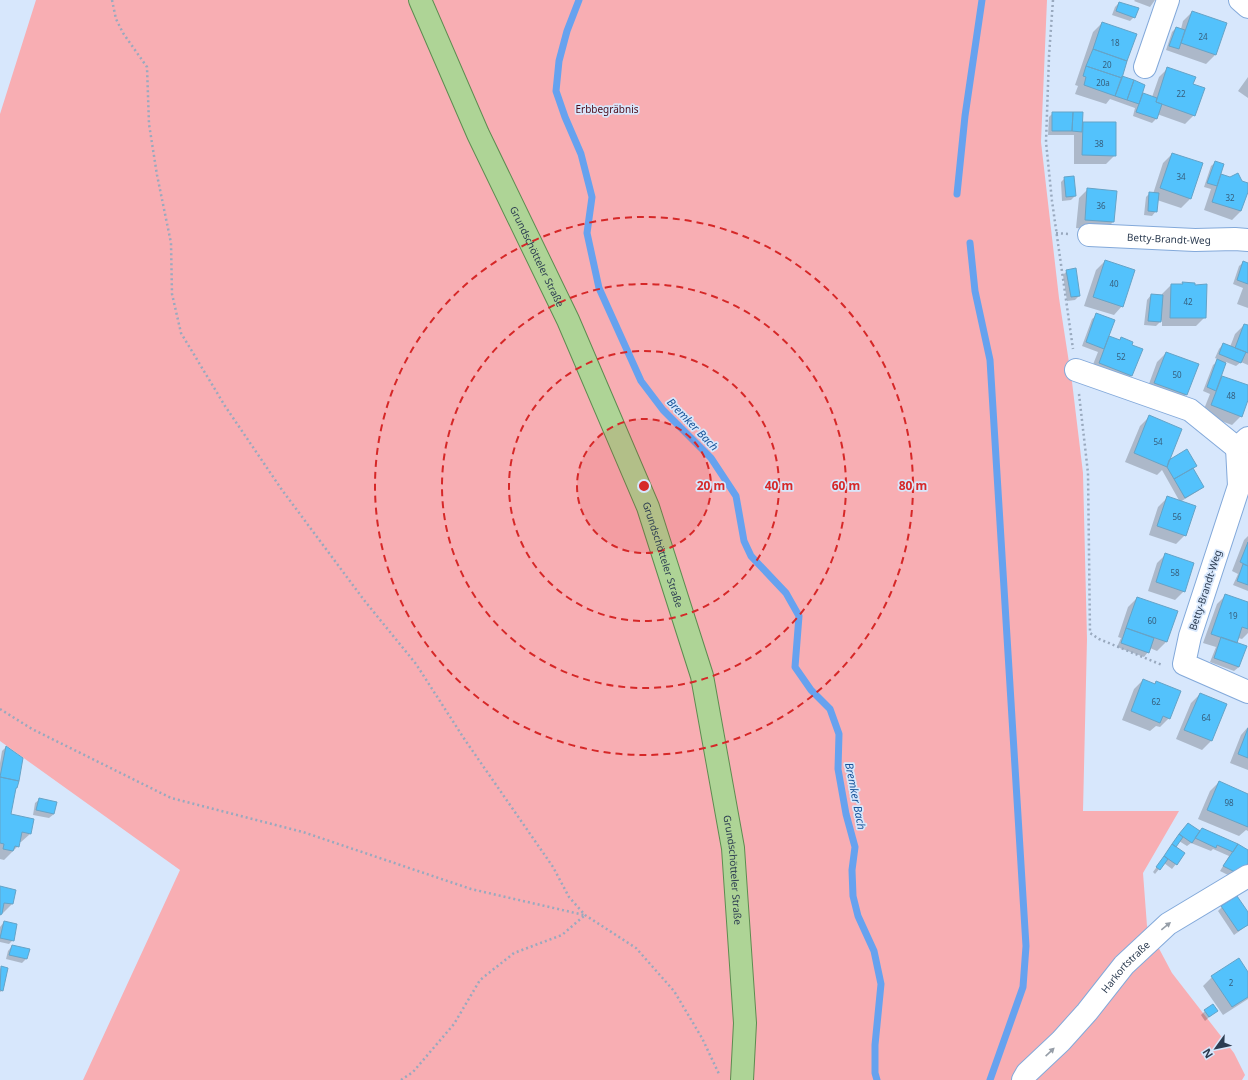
<svg xmlns="http://www.w3.org/2000/svg" width="1248" height="1080" font-family="'Noto Sans',sans-serif">
	<style>
		.green { fill: #f8aeb3 }
		.shadow { fill: #0003 }
		.lines { fill: none; stroke-linecap: round; stroke-linejoin: round }
		.stream { stroke: #66a2ef; stroke-width: 7 }
		.building { fill: #53c2fc; stroke: #65a3c7 }
		.minor-casing { stroke: #83a9da; stroke-width: 24 }
		.major-casing { stroke: #5d8c50; stroke-width: 24 }
		.path { stroke: #99a9be; stroke-width: 2.5; stroke-dasharray: 2 3; stroke-linecap: butt }
		.minor { stroke: #fff; stroke-width: 22 }
		.major { stroke: #aed496; stroke-width: 22 }
		.oneway { fill: #969ea8 }
		.ring { fill: none; stroke: #d62828; stroke-width: 2; stroke-dasharray: 7 5 }
		.labels { text-anchor: middle; dominant-baseline: central; stroke-width: 3.5; stroke-linejoin: round; paint-order: stroke }
		.number-label { font-size: 8px; fill: #365e7c }
		.park-label { font-size: 10px; fill: #4e0c19; stroke: #d7e7fc }
		.street-label { font-size: 10px; fill: #2c3c51; stroke: #d7e7fc }
		.water-label { font-size: 11px; font-style: italic; fill: #19559a; stroke: #d7e7fc }
		.centre { fill: #d62828; stroke: #d7e7fc; stroke-width: 2 }
		.ring-label { font-size: 12px; text-anchor: middle; font-weight: bold; fill: #d62828; stroke: #d7e7fc; stroke-width: 3.5; stroke-linejoin: round; paint-order: stroke }
	</style>
	<rect width="100%" height="100%" fill="#d7e7fc"/>
	<!-- green -->
	<path class="green" d="M36,0h1011l-6,142 18,156 13,84 11,91 4,166 -4,172h96l-36,62 4,53 25,47 62,80 11,22 -3,5h-1159l97,-210 -180,-129v-627z"/>
	<!-- shadow -->
	<path class="shadow" d="M1135,0h20l-5,7 -16,-6z
		M1119,3l15,14 -4,4 -18,-6 3,-8z
		M1192,12l23,43 -9,9 -40,-14 6,-18 4,-4 5,1 2,-8z
		M1102,23l19,54 20,17 11,3 7,-20 9,-9 24,17 2,30 -9,9 -28,-10 -1,5 -4,4 -19,-7 2,-8 -25,-9 -4,5 -31,-10 3,-8 -3,-1 18,-53z
		M1248,77v21l-10,-7z
		M1053,113l29,12 1,-2 32,32 -9,9h-32v-29h-26l1,-18z
		M1172,154l18,45 -9,9 -24,-8 -1,11 -4,5 -8,-1 2,-18 4,-4 3,1 10,-31z
		M1216,162l3,16 3,-3 26,9v5l-7,22 -9,9 -28,-10 7,-21 -7,-2 7,-21z
		M1065,178l10,18 -4,4 -9,1 -1,-19z
		M1088,189l25,33 -9,9 -28,-3 3,-30z
		M1105,261l17,45 -8,9 -30,-9 12,-36z
		M1244,262l4,2v44l-11,-4 6,-16 -10,-4 6,-18z
		M1067,271l12,25 -4,4 -8,1 -4,-26z
		M1183,283l22,34 -9,9h-34v-6l-6,6 -12,-1 3,-25 4,-5 11,1v-2l9,-9h10z
		M1097,315l9,25 3,-3 10,4 2,-2 11,36 -9,9 -33,-12 8,-20 -16,-6 10,-27z
		M1244,325l4,1v39l-7,-3 -5,4 -10,-4 -7,18 3,-3 26,10v10l-7,19 -9,9 -30,-11 8,-20 -7,-3 10,-26 6,-5 -4,-2 4,-9 4,-5 7,3 5,-13z
		M1166,353l32,12 -12,30 -9,9 -31,-12 11,-30z
		M1149,417l18,46 29,3 -4,3 11,18 -5,4 -18,11 -18,-32 -5,5 -32,-13 15,-36z
		M1167,498l18,37 -9,9 -27,-9 9,-28z
		M1248,536v55l-15,-6 5,-11 -6,-3 12,-31z
		M1166,554l18,37 -9,9 -27,-9 9,-28z
		M1225,596l23,7v30l-6,6 -4,-1 -2,5 3,24 -5,4 -24,-9 6,-15 -13,-4 14,-39z
		M1137,598l40,14 -11,30 -9,9 -7,-3 -2,4 -4,5 -27,-10 4,-9 -3,-1 10,-30z
		M1143,680l10,5 3,-3 13,36 -9,9 -4,-1 -6,5 -28,-11 12,-31z
		M1200,694l25,11 -14,36 -9,9 -26,-11 15,-36z
		M1248,727v43l-18,-7 11,-28z
		M6,747l4,68 20,19 -9,8h-2l-1,4 -14,14 -4,-1v-96l2,-12z
		M1219,782l29,13v36l-2,-1 -7,6 -41,-17 12,-28z
		M40,799l14,15 -5,4 -16,-3 2,-12z
		M1188,824l12,8 48,19v10l-16,16 -12,-6 9,-15 -16,-7 -2,2 -20,-8 -4,3 -8,-5 -4,7 8,6 -7,10 -4,5 -8,-6 -9,11 -2,-2z
		M0,887l12,17 -9,9h-3z
		M1222,907l26,7v11l-14,10 -16,-24z
		M4,922l9,18 -4,4 -9,-2v-15z
		M12,946l16,4 -2,9 -4,4 -16,-4 2,-8z
		M1239,960l9,14v25l-25,16 -20,-29 9,-9z
		M1,967l1,24 -2,1v-23z
		M1205,1011h11l-11,10 -4,-6z"/>
	<g class="lines">
		<!-- stream -->
		<path class="stream" d="M579,0l-12,31 -8,30 -3,30 9,26 16,37 11,43 -5,36 12,55 42,93 22,29 48,48 25,38 8,45 7,15 35,37 13,23 -4,51 16,23 19,19 9,25 -1,35 8,45 9,33 -3,23 1,26 5,20 16,35 7,33 -6,61v28l2,7
			M957,194l8,-78 17,-116
			M970,243l5,48 15,69 36,586 -3,41 -33,93"/>
	</g>
	<!-- building -->
	<path class="building" d="M1119,2l20,6 -4,10 -19,-7z
		M1192,11l35,12 -11,32 -35,-12z
		M1102,22l35,12 -10,27 -34,-12z
		M1176,27l9,3 -6,19 -10,-3z
		M1093,49l34,12 -5,17 -36,-12z
		M1086,66l36,12 -7,18 -31,-11 2,-8 -3,-1z
		M1167,67l29,10 -3,7 12,4 -10,28 -39,-14z
		M1122,76l12,4 -7,20 -12,-4z
		M1134,80l11,5 -6,19 -12,-4z
		M1143,93l14,5 -1,4 6,2 -5,15 -21,-7z
		M1052,112h21l-1,19h-20z
		M1073,112h10l-1,20 -10,-1z
		M1083,122h33v34l-34,-1z
		M1172,153l31,10 -12,36 -31,-11z
		M1215,161l9,3 -7,22 -10,-3z
		M1238,173l4,8 6,2v9l-7,19 -29,-9 9,-28 9,3z
		M1074,176l2,20 -10,1 -2,-20z
		M1087,188l30,3 -3,31 -29,-2z
		M1149,192l10,1 -2,19 -9,-1z
		M1105,260l30,10 -12,37 -30,-10z
		M1243,261l5,2v21l-11,-4z
		M1076,268l4,28 -9,1 -5,-27z
		M1182,282l13,1v2l12,-1 -1,34h-36l1,-34h12z
		M1151,294l12,1 -2,27 -13,-1z
		M1096,313l19,7 -11,29 -18,-7z
		M1244,324l4,1v28l-13,-5z
		M1109,336l11,4 1,-3 12,5 -1,3 11,4 -11,27 -33,-13z
		M1223,343l23,9 -5,11 -22,-9z
		M1166,352l33,12 -12,31 -33,-12z
		M1217,359l9,4 -10,28 -9,-4z
		M1222,376l26,9v15l-6,17 -31,-12z
		M1149,415l33,14 -15,38 -33,-14z
		M1187,449l10,17 -23,13 -7,-12 2,-7z
		M1193,468l11,19 -19,11 -11,-19z
		M1167,496l29,10 -10,30 -29,-10z
		M1248,542v24l-8,-4z
		M1165,553l29,10 -9,29 -29,-10z
		M1243,564l5,2v19l-11,-4z
		M1225,594l23,8v27l-6,-2 -5,16 -26,-9z
		M1137,597l41,14 -11,31 -41,-14z
		M1126,628l28,10 -5,15 -28,-10z
		M1221,637l26,9 -8,21 -25,-9z
		M1143,679l12,5 1,-3 25,10 -11,28 -7,-3 -3,7 -29,-12z
		M1200,693l27,11 -15,37 -28,-11z
		M1248,728v30l-10,-4z
		M6,746l17,12 -4,23 -19,-4z
		M0,777l19,4 -2,7h-1l-5,26 23,5 -3,15 -9,-2 -3,15 -4,-1 -2,5 -10,-2 1,-5 -4,-1z
		M1219,781l29,13v33l-41,-17z
		M39,798l18,4 -3,12 -18,-4z
		M1188,823l12,8 -8,12 -13,-9z
		M1202,828l36,16 -5,8 -16,-7 -1,3 -21,-10z
		M1179,834l4,3 -7,10 -4,-3z
		M1172,844l13,9 -8,12 -13,-9z
		M1238,844l10,6v13l-3,5 -8,5 -14,-7z
		M1164,856l4,3 -8,11 -4,-3z
		M0,886l16,4 -3,14 -9,-1 -2,11 -2,1z
		M1237,896l11,16v13l-10,6 -17,-25z
		M4,921l13,3 -3,17 -14,-3z
		M12,945l18,4 -3,10 -18,-4z
		M1239,958l9,14v25l-16,10 -21,-31z
		M1,966l7,2 -5,23 -3,-1z
		M1213,1004l5,7 -9,6 -5,-7z"/>
	<g class="lines">
		<!-- minor casing -->
		<g class="minor-casing">
			<g id="minor">
				<path d="M1240,0l8,7"/>
				<path d="M1145,67l23,-67"/>
				<path id="s1" d="M1089,235l106,5 40,-1 13,1"/>
				<path d="M1076,370l114,40 47,38"/>
				<path d="M1248,438l-11,10 2,38 -49,150 -6,28 64,28"/>
				<path id="s2" d="M1023,1080l4,-7 34,-32 26,-29 37,-47 44,-41 80,-48"/>
			</g>
		</g>
		<!-- major casing -->
		<g class="major-casing">
			<g id="major">
				<path id="s3" d="M420,0l58,134 90,186 80,187 54,169 31,172 12,175 -3,57"/>
			</g>
		</g>
		<!-- path -->
		<path class="path" d="M112,0l4,19 7,14 24,34 2,57 8,51 14,68 1,51 9,39 44,73 57,84 82,110 52,64 49,76 88,127 16,30 16,18 51,33 38,43 28,47 17,36
			M1053,0l-4,56 -3,86 6,59 21,148
			M1056,233l12,1
			M1079,394l9,79 2,160 9,6 63,26
			M0,709l32,20 139,69 132,34 168,57 113,26
			M401,1080l12,-8 41,-48 26,-44 34,-27 48,-18 23,-20"/>
		<!-- minor -->
		<use href="#minor" class="minor"/>
		<!-- major -->
		<use href="#major" class="major"/>
	</g>
	<!-- one-way arrows -->
	<defs><path id="oneway-solid" d="M-6-.8H1V-3.2L6.5 0L1 3.2V.8H-6Z"/></defs>
	<g class="oneway">
		<use href="#oneway-solid" transform="translate(1166 926) rotate(-39)"/>
		<use href="#oneway-solid" transform="translate(1050 1052) rotate(-43)"/>
	</g>
	<!-- distance rings -->
	<circle cx="644" cy="486" r="67" fill="#d62828" fill-opacity=".12"/>
	<g class="ring">
		<circle cx="644" cy="486" r="67"/>
		<circle cx="644" cy="486" r="135"/>
		<circle cx="644" cy="486" r="202"/>
		<circle cx="644" cy="486" r="269"/>
	</g>
	<g class="labels">
		<!-- number labels -->
		<g class="number-label">
			<text x="1203" y="36">24</text>
			<text x="1115" y="42">18</text>
			<text x="1107" y="64">20</text>
			<text x="1103" y="82">20a</text>
			<text x="1181" y="93">22</text>
			<text x="1099" y="143">38</text>
			<text x="1181" y="176">34</text>
			<text x="1230" y="197">32</text>
			<text x="1101" y="205">36</text>
			<text x="1114" y="283">40</text>
			<text x="1188" y="301">42</text>
			<text x="1121" y="356">52</text>
			<text x="1177" y="374">50</text>
			<text x="1231" y="395">48</text>
			<text x="1158" y="441">54</text>
			<text x="1177" y="516">56</text>
			<text x="1175" y="572">58</text>
			<text x="1233" y="615">19</text>
			<text x="1152" y="620">60</text>
			<text x="1156" y="701">62</text>
			<text x="1206" y="717">64</text>
			<text x="1229" y="802">98</text>
			<text x="1231" y="982">2</text>
		</g>
		<!-- park labels -->
		<g class="park-label">
			<text x="607" y="109">Erbbegräbnis</text>
		</g>
		<!-- street labels -->
		<g class="street-label">
			<text stroke="none"><textPath href="#s1" startOffset="80">Betty-Brandt-Weg</textPath></text>
			<text stroke="none"><textPath href="#s3" startOffset="282">Grundschötteler Straße</textPath></text>
			<text stroke="none"><textPath href="#s3" startOffset="606">Grundschötteler Straße</textPath></text>
			<text transform="translate(1205 590) rotate(-72)">Betty-Brandt-Weg</text>
			<text stroke="none"><textPath href="#s3" startOffset="930">Grundschötteler Straße</textPath></text>
			<text stroke="none"><textPath href="#s2" startOffset="153">Harkortstraße</textPath></text>
		</g>
		<!-- water labels -->
		<g class="water-label">
			<text transform="translate(693 424) rotate(46)">Bremker Bach</text>
			<text transform="translate(856 796) rotate(79)">Bremker Bach</text>
		</g>
	</g>
	<circle cx="644" cy="486" r="6" class="centre"/>
	<g class="ring-label">
		<text x="711" y="490">20 m</text>
		<text x="779" y="490">40 m</text>
		<text x="846" y="490">60 m</text>
		<text x="913" y="490">80 m</text>
	</g>
	<!-- north arrow -->
	<g transform="translate(1216 1048) rotate(237)" stroke="#d7e7fc" stroke-width="3" paint-order="stroke">
	<path d="M0-3L7 15L0 10L-7 15Z" fill="#2c3c51"/>
	<text y="-6" font-size="11" font-weight="bold" text-anchor="middle" fill="#2c3c51">N</text>
	</g>
</svg>
